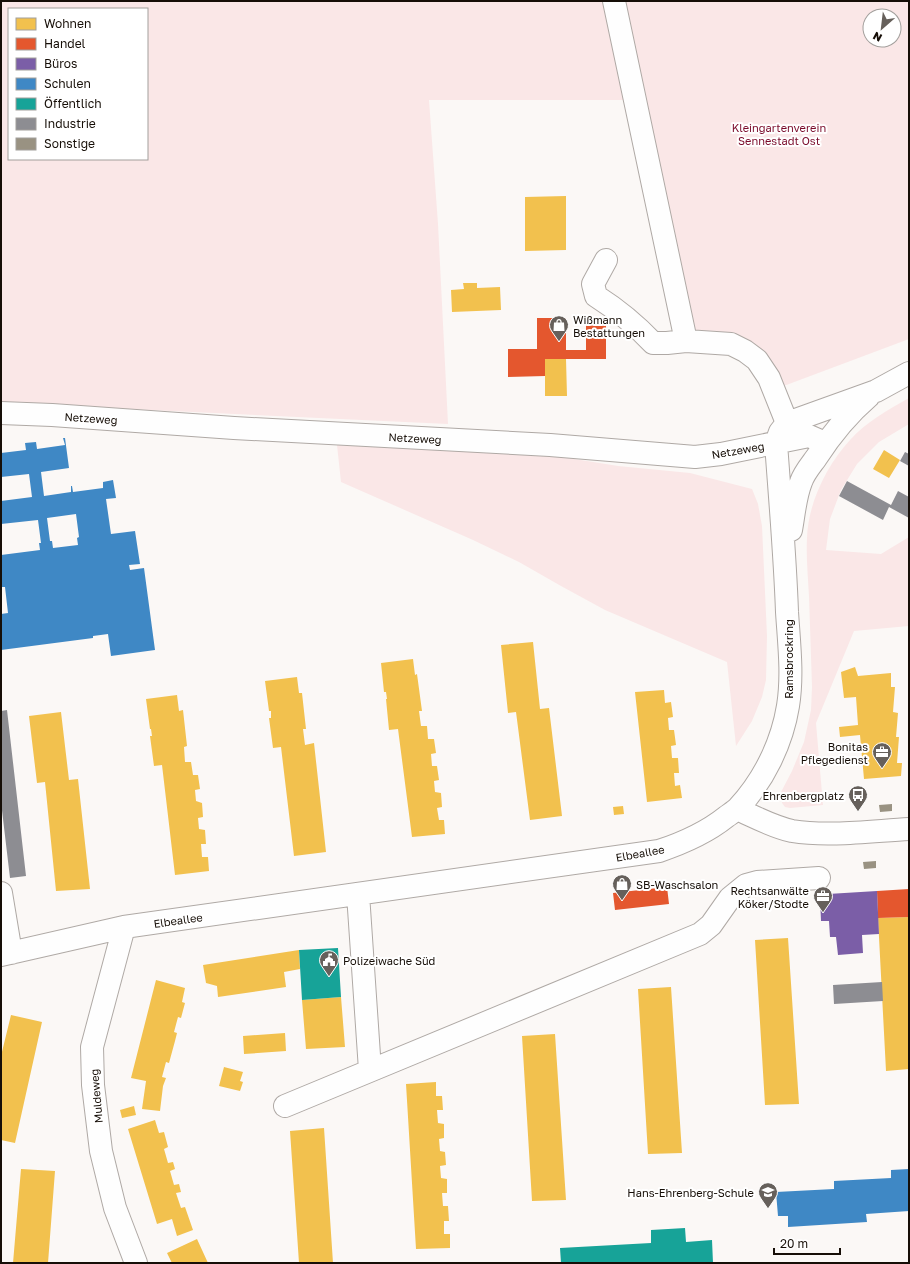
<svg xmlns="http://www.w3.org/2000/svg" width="910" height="1264" font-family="'Golos Text',sans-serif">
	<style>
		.green { fill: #fae7e7; fill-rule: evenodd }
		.homes { fill: #f2c14e }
		.shops { fill: #e4572e }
		.offices { fill: #7b5ea7 }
		.schools { fill: #3f88c5; fill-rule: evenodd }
		.public { fill: #17a398 }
		.industry { fill: #8d8d92 }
		.building { fill: #999282 }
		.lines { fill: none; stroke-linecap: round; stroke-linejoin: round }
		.minor-casing { stroke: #afa9a5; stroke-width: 24 }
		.minor { stroke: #fefefe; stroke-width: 22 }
		.labels { text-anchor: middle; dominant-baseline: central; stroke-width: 4; stroke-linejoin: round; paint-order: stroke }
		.park-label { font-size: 11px; fill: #7b0c2c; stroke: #fff }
		.poi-label { font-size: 11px; fill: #160e07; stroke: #fff; text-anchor: end }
		.street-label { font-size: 11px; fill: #160e07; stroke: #fff }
	</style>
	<rect width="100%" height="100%" fill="#fbf8f6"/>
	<!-- green -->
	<path class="green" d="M1,1h908v338l-128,48 -8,-19 -85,-36 -49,-232h-210l9,124 10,200 -447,-21zM9,9h138v150h-138zM870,16h24v24h-24z
		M909,398v26l-30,18 -22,22 -16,26 -11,29 -4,31 55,4 28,-17v89l-55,5 -38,92 7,82 -33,3 -5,-1 -3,-4 -2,-9 12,-23 12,-29 7,-32 1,-23c-1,-31 -2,-61 -3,-91 -1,-19 -3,-39 -2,-58 1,-35 20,-73 43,-98 16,-18 38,-30 59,-42z
		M337,445l206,9 75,12 72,7 62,16 6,15 4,22 5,110 -1,44 -4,17 -10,24 -16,25 -9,-84 -122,-52 -44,-24 -42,-24 -46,-22 -132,-58z"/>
	<!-- homes -->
	<path class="homes" d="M566,196v54l-41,1v-54z
		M463,283h14v5l23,-1 1,23 -49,2 -1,-22 13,-1z
		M545,359h21l1,37h-22z
		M884,450l16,10 -11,18 -16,-9z
		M533,642l7,67 9,-1 13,108 -32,4 -14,-108 -8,1 -7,-68z
		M413,659l2,16 2,-1 5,37h-3l2,15h6l1,13h6l2,14 -5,1 1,12h5l2,14 -5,1 1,11 6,1 1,14 -5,1 2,12h5l1,14 -33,3 -14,-108 -9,1 -3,-31h1l-1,-7h-2l-3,-29z
		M855,667l3,9 33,-3v14h4l-2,25 5,1 -2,24h3l-2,26h5l-1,13 -37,3 -4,-44 -20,2 -1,-10 19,-2 -2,-28 -12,1 -3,-26z
		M297,677l2,16h3l4,36h-3l2,16 9,-2 12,109 -32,4 -13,-109 -8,1 -4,-30h2v-7h-2l-4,-30z
		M664,690l1,13 6,-1 2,15 -5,1 1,12h5l2,15 -5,1 1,12h6l1,15h-5l1,13 5,-1 2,13 -35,4 -12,-110z
		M177,695l2,16 4,-1 4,36 -3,1 1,15h6l2,13h5l2,14 -5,1 1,11 6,2 1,14 -5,1 1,11 6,1 1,14h-5l1,13h6l1,14 -34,4 -13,-110 -8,1 -4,-30h2l-1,-7h-1l-4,-30z
		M61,712l8,68 9,-1 12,110 -34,2 -11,-109 -8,1 -8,-67z
		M623,806l1,8 -10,1 -1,-8z
		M909,917v152l-23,2 -8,-153z
		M788,938l11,166 -34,1 -10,-165z
		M299,950l1,19 -16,3 2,15 -68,10 -1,-11 -11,-3 -3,-18z
		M156,980l29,8 -3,14 3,1 -4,15 -3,-1 -4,15 3,1 -2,8 -6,22 -3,-1 -4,15 4,1 -3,8 -3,25 -18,-2 4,-28 -15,-3z
		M671,987l11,166 -34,1 -10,-165z
		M341,997l4,50 -39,2 -4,-49z
		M11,1015l31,7 -27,121 -14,-3v-84z
		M285,1033l1,18 -42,3 -1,-18z
		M555,1034l11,166 -34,1 -10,-165z
		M224,1067l19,5 -3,9 3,1 -3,9 -21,-5z
		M436,1082v14h6l1,14h-6l1,13 6,1v14l-5,1 1,12 5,1 1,13 -6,1 1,12 6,1v14h-5l1,13h5l1,15h-5v13h6v14l-34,1 -10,-165z
		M134,1106l2,9 -14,3 -2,-8z
		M155,1120l4,13 5,-1 4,15 -4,2 4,14 5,-1 2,7 -5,2 4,14 5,-1 2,8 -5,1 5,15 4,-1 8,23 -16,6 -5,-17 -15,5 -29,-95z
		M324,1128l9,135h-34l-9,-132z
		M21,1169l34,2 -7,92h-35z
		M197,1239l11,24h-36l-5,-10z"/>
	<!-- shops -->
	<path class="shops" d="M537,318h29v32h20v-25h20v34h-61v17l-37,1v-28h29z
		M667,887l2,17 -54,6 -2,-17z
		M909,889v28l-31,1 -1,-27z"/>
	<!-- offices -->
	<path class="offices" d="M877,891l2,43 -17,1 1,18 -25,2 -2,-18h-6l-1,-16h-8l-1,-23h8v-4z"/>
	<!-- schools -->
	<path class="schools" d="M63,438h2l4,30 -28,4 3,24 27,-4v-6h1l1,6 30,-4v-6l10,-2 3,18 -10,1 5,35 24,-3 5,33 -11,1 1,5 14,-2 11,82 -44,6 -3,-22 -15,2v2l-92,12v-36l7,-1 -3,-26h-4v-32l39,-5 -1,-7h2l-3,-23 -37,4v-23l31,-4 -3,-23 -28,3v-24l25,-3 -1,-7 11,-1 1,7 28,-4zM76,514l3,23 -2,1 1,7 -25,3 -1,-7h-2l-3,-23z
		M909,1169v42l-43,3 1,8 -79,5v-11h-10l-2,-24 58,-3v-8l57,-3v-8z"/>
	<!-- public -->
	<path class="public" d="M338,948l3,49 -39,3 -3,-50z
		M685,1228l1,14 26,-2 1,23h-152l-1,-15 91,-5v-13z"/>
	<!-- industry -->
	<path class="industry" d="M905,452l4,2v12l-9,-5z
		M847,481l44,24 7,-14 11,6v21l-20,-11 -6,13 -44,-24z
		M7,710l19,166 -16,2 -9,-76v-91z
		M882,982l1,19 -49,3 -1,-19z"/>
	<!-- building -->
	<path class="building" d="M892,804v7l-12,1 -1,-7z
		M876,861v7l-12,1 -1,-7z"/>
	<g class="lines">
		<!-- minor casing -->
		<g class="minor-casing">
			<path id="minor" d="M614,1l72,340 45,3 14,7 12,9 12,18 18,45
				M606,260l-13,24 3,12c22,14 39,28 57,47h14l19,-2
				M1,413l51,2 182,13 316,17 145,12 26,-3 88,-18 16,7
				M791,530c3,-16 4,-33 10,-48 3,-9 10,-17 15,-24 15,-23 31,-43 52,-61
				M737,809c18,8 36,18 55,22 36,6 80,0 117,-2
				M1,893l10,60
				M358,894l12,176
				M124,927l-32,120 1,38 8,66 14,57 21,55
				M1,955l123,-28 535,-76c24,-8 47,-18 67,-34 4,-3 9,-6 12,-9 26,-28 44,-65 50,-102 5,-31 1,-63 -1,-94 -2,-57 -7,-113 -11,-169l4,-11 7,-9 89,-32 33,-18
				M285,1106l415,-172 11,-9 19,-27 16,-13 11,-3 62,-4"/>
		</g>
		<!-- minor -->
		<use href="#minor" class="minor"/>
	</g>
	<!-- icons -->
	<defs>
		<g id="shop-pin" transform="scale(1)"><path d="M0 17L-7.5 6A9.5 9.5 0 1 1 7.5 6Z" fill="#66605b" stroke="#fff"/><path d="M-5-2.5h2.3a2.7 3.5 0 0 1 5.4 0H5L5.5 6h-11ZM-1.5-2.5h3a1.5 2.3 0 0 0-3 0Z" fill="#fff"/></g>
		<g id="office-pin" transform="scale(1)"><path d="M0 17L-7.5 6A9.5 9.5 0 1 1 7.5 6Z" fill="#66605b" stroke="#fff"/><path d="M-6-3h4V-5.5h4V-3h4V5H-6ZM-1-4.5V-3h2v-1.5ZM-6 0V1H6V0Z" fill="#fff"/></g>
		<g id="bus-pin" transform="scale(1)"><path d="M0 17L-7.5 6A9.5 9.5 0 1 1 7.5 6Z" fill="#66605b" stroke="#fff"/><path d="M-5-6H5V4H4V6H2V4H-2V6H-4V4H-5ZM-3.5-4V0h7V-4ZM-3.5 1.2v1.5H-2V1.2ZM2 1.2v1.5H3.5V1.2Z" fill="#fff"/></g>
		<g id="civic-pin" transform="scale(1)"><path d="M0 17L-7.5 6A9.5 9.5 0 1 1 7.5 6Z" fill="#66605b" stroke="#fff"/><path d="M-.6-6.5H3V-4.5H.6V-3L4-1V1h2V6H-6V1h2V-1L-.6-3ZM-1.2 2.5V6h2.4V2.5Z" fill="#fff"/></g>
		<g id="school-pin" transform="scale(1)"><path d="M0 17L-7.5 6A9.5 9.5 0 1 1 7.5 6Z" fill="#66605b" stroke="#fff"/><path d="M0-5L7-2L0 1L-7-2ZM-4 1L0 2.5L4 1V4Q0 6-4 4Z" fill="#fff"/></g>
	</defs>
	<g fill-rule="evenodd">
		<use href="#shop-pin" x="559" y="325"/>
		<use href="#office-pin" x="882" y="752"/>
		<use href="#bus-pin" x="858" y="795"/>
		<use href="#shop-pin" x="622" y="884"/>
		<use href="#office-pin" x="823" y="896"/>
		<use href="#civic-pin" x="329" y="960"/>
		<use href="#school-pin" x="768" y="1192"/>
	</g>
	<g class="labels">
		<!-- park labels -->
		<g class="park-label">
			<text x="779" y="127">Kleingartenverein<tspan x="779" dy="13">Sennestadt Ost</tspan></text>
		</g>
		<!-- poi labels -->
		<g class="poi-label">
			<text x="573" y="319" text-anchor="start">Wißmann<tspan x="573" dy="13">Bestattungen</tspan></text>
			<text x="868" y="746">Bonitas<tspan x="868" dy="13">Pflegedienst</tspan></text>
			<text x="844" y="795">Ehrenbergplatz</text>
			<text x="636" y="884" text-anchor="start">SB-Waschsalon</text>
			<text x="809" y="890">Rechtsanwälte<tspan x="809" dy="13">Köker/Stodte</tspan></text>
			<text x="343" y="960" text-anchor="start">Polizeiwache Süd</text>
			<text x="754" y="1192">Hans-Ehrenberg-Schule</text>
		</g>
		<!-- street labels -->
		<g class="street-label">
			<text transform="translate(91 418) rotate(4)">Netzeweg</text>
			<text transform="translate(415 438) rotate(3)">Netzeweg</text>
			<text transform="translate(738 450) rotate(-10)">Netzeweg</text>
			<text transform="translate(788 659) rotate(-90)">Ramsbrockring</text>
			<text transform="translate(640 853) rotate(-10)">Elbeallee</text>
			<text transform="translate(178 920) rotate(-8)">Elbeallee</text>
			<text transform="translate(96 1096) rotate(-95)">Muldeweg</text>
		</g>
	</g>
	<!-- border -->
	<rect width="910" height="1264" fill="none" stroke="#160e07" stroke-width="4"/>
	<!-- legend -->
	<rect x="8" y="8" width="140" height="152" fill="#ffffff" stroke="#a29f9c"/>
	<rect x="16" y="18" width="20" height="12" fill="#f2c14e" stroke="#a29f9c"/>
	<text x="44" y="28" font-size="12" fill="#160e07">Wohnen</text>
	<rect x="16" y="38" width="20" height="12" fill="#e4572e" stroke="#a29f9c"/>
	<text x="44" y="48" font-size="12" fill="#160e07">Handel</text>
	<rect x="16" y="58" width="20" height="12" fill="#7b5ea7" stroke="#a29f9c"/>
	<text x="44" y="68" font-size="12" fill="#160e07">Büros</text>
	<rect x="16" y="78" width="20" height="12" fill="#3f88c5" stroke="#a29f9c"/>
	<text x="44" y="88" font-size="12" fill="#160e07">Schulen</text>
	<rect x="16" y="98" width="20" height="12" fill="#17a398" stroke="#a29f9c"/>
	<text x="44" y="108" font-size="12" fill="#160e07">Öffentlich</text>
	<rect x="16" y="118" width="20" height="12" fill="#8d8d92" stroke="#a29f9c"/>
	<text x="44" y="128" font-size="12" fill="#160e07">Industrie</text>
	<rect x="16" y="138" width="20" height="12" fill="#999282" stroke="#a29f9c"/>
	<text x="44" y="148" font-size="12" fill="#160e07">Sonstige</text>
	<!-- north arrow -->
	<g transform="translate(882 28) rotate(208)"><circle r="19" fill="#ffffff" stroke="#a29f9c"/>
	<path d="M0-3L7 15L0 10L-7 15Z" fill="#66605b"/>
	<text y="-6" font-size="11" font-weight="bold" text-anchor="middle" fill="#160e07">N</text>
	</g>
	<!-- scale -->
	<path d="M774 1248v6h66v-6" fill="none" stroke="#160e07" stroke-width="2"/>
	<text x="780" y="1248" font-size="12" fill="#160e07" stroke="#ffffff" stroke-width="3" paint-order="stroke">20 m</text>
</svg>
